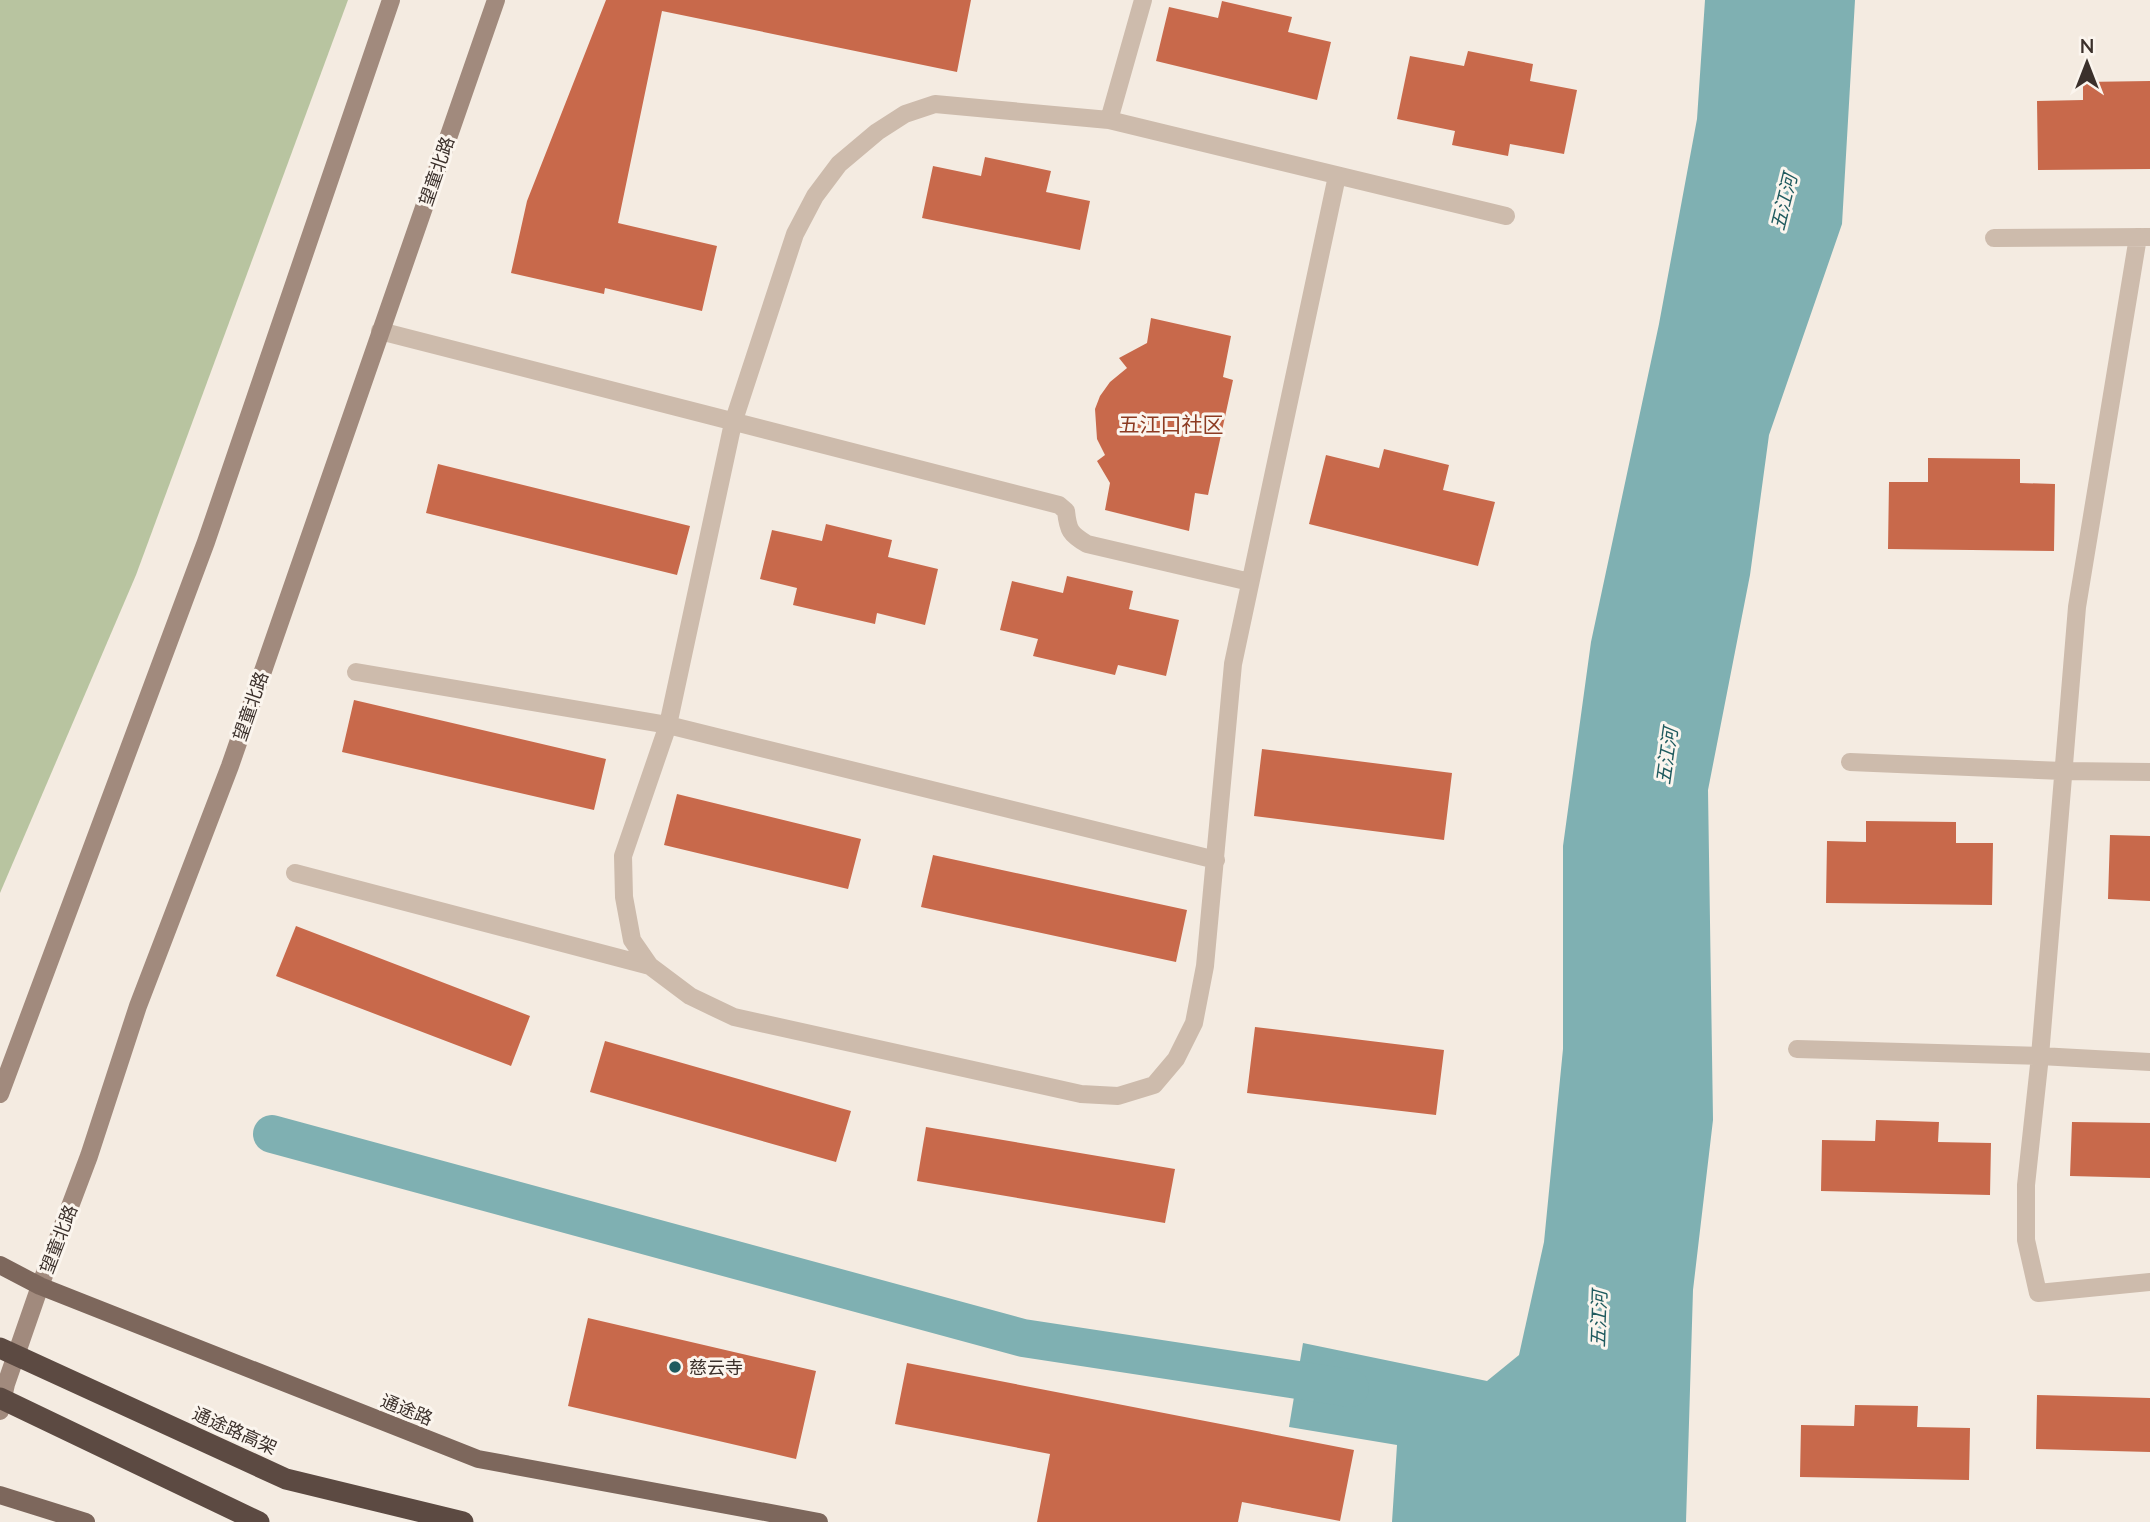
<svg xmlns="http://www.w3.org/2000/svg" width="2150" height="1522" font-family="Lato,'Noto Sans SC',sans-serif">
	<style>
		.green { fill: #b8c4a0 }
		.water { fill: #7fb0b2 }
		.lines { fill: none; stroke-linecap: round; stroke-linejoin: round }
		.canal { stroke: #7fb0b2; stroke-width: 38 }
		.building { fill: #c8694b }
		.lane { stroke: #cdbbac; stroke-width: 18 }
		.secondary { stroke: #a18a7d; stroke-width: 18 }
		.primary { stroke: #7d675c; stroke-width: 18 }
		.highway-bridge { stroke: #5c4a42; stroke-width: 21 }
		.poi-dot { fill: #1f5a5e; stroke: #fbf5ee; stroke-width: 2.5 }
		.labels { text-anchor: middle; dominant-baseline: central; stroke-width: 6; stroke-linejoin: round; paint-order: stroke }
		.street-label { font-size: 18px; fill: #3b302b; stroke: #fbf5ee }
		.poi-label { font-size: 18px; fill: #3b302b; stroke: #fbf5ee; text-anchor: start }
		.water-label { font-size: 19px; font-style: italic; fill: #1f5a5e; stroke: #fbf5ee }
		.quarter-label { font-size: 21px; fill: #8c3b22; stroke: #fbf5ee }
	</style>
	<rect width="100%" height="100%" fill="#f4ebe1"/>
	<!-- green -->
	<path class="green" d="M0,0h348l-212,575 -136,318z"/>
	<!-- water -->
	<path class="water" d="M1705,0h150l-13,224 -73,211 -19,140 -42,215 5,330 -20,170 -7,232h-294l5,-77 -108,-18 14,-84 184,38 32,-26 25,-113 19,-193v-203l28,-204 68,-318 38,-205z"/>
	<g class="lines">
		<!-- canal -->
		<path class="canal" d="M272,1134l751,204 327,50"/>
	</g>
	<!-- building -->
	<path class="building" d="M606,0h365l-14,72 -295,-61 -44,212 99,23 -15,65 -97,-23 -1,6 -93,-21 16,-72z
		M1222,1l70,16 -4,15 43,10 -14,58 -161,-39 13,-54 49,11z
		M1468,51l65,13 -3,17 47,9 -13,64 -54,-10 -2,12 -56,-11 3,-14 -58,-12 13,-63 54,10z
		M2150,81v88l-112,1 -1,-69 46,-1v-18z
		M985,157l66,14 -5,21 44,9 -10,49 -158,-32 11,-52 48,10z
		M1151,318l80,18 -8,41 10,3 -25,115 -13,-2 -6,38 -84,-21 5,-27 -13,-22 8,-6 -8,-16 -2,-30 5,-13 10,-14 17,-14 -8,-10 28,-15z
		M1384,449l65,16 -6,25 52,12 -17,64 -169,-42 17,-69 53,13z
		M1928,458l92,1v24l35,1 -1,67 -166,-2 1,-67h39z
		M438,464l252,62 -13,49 -251,-62z
		M826,524l66,16 -4,17 50,12 -13,56 -48,-12 -2,11 -82,-19 4,-17 -37,-9 12,-49 50,11z
		M1067,576l66,15 -4,18 50,11 -13,56 -48,-11 -3,10 -82,-19 5,-17 -38,-9 12,-49 51,12z
		M354,700l252,59 -12,51 -252,-58z
		M1262,749l190,24 -8,67 -190,-24z
		M677,794l184,45 -13,50 -184,-44z
		M1866,821l90,1v21h37l-1,62 -166,-2 1,-62 39,1z
		M2110,835l40,1v65l-42,-2z
		M933,855l254,55 -11,52 -255,-55z
		M296,926l234,90 -19,50 -235,-90z
		M1255,1027l189,23 -8,65 -189,-22z
		M605,1041l246,70 -15,51 -246,-70z
		M1876,1120l63,2 -1,20 53,1 -1,52 -169,-4 1,-51 53,1z
		M2072,1122l78,1v55l-80,-2z
		M926,1127l249,42 -10,54 -248,-42z
		M588,1318l228,53 -20,88 -228,-53z
		M907,1363l447,87 -14,71 -98,-19 -4,20h-201l13,-68 -155,-30z
		M2037,1395l113,3v54l-114,-3z
		M1855,1405l63,1 -1,21 53,1 -1,52 -169,-3 1,-52 53,1z"/>
	<g class="lines">
		<!-- lane -->
		<path class="lane" d="M1109,120l34,-120
			M1337,176l-104,488 -28,302 -11,57 -18,36 -22,26 -36,11 -37,-2 -347,-77 -44,-21 -40,-30 -18,-26 -8,-43 -1,-41 45,-131 65,-302 62,-189 20,-38 24,-32 38,-32 28,-18 30,-10 174,16 397,96
			M2138,237l-61,370 -37,449 -14,129v55l12,53 112,-11
			M1994,238l156,-1
			M380,331l679,174 7,6c2,19 4,23 21,33l163,38
			M356,672l312,53 548,135
			M1850,762l213,9 87,1
			M295,873l355,93
			M1797,1049l243,7 110,6"/>
		<!-- secondary -->
		<path class="secondary" d="M0,1094l206,-552 185,-542
			M0,1411l6,-27 34,-98 49,-130 49,-150 92,-240 266,-766"/>
		<!-- primary -->
		<path class="primary" d="M0,1265l40,21 438,173 341,63
			M0,1495l86,27"/>
		<!-- highway-bridge -->
		<path class="highway-bridge" d="M0,1348l286,131 177,43
			M0,1398l259,124"/>
	</g>
	<!-- markers -->
	<circle class="poi-dot" cx="675" cy="1367" r="7"/>
	<g class="labels">
		<!-- street labels -->
		<g class="street-label">
			<text transform="translate(436 171) rotate(-71)">望童北路</text>
			<text transform="translate(250 706) rotate(-71)">望童北路</text>
			<text transform="translate(58 1239) rotate(-69)">望童北路</text>
			<text transform="translate(407 1409) rotate(22)">通途路</text>
			<text transform="translate(235 1430) rotate(24)">通途路高架</text>
		</g>
		<!-- poi labels -->
		<g class="poi-label">
			<text x="689" y="1367">慈云寺</text>
		</g>
		<!-- water labels -->
		<g class="water-label">
			<text transform="translate(1783 202) rotate(-76)">五江河</text>
			<text transform="translate(1666 756) rotate(-82)">五江河</text>
			<text transform="translate(1598 1319) rotate(-88)">五江河</text>
		</g>
		<!-- quarter labels -->
		<g class="quarter-label">
			<text x="1171" y="423">五江口社区</text>
		</g>
	</g>
	<!-- north arrow -->
	<g transform="translate(2087 63)" stroke="#fbf5ee" stroke-width="5" paint-order="stroke">
	<path d="M0-5L12 26L0 18L-12 26Z" fill="#3b302b"/>
	<text y="-10" font-size="19" font-weight="bold" text-anchor="middle" fill="#3b302b">N</text>
	</g>
</svg>
